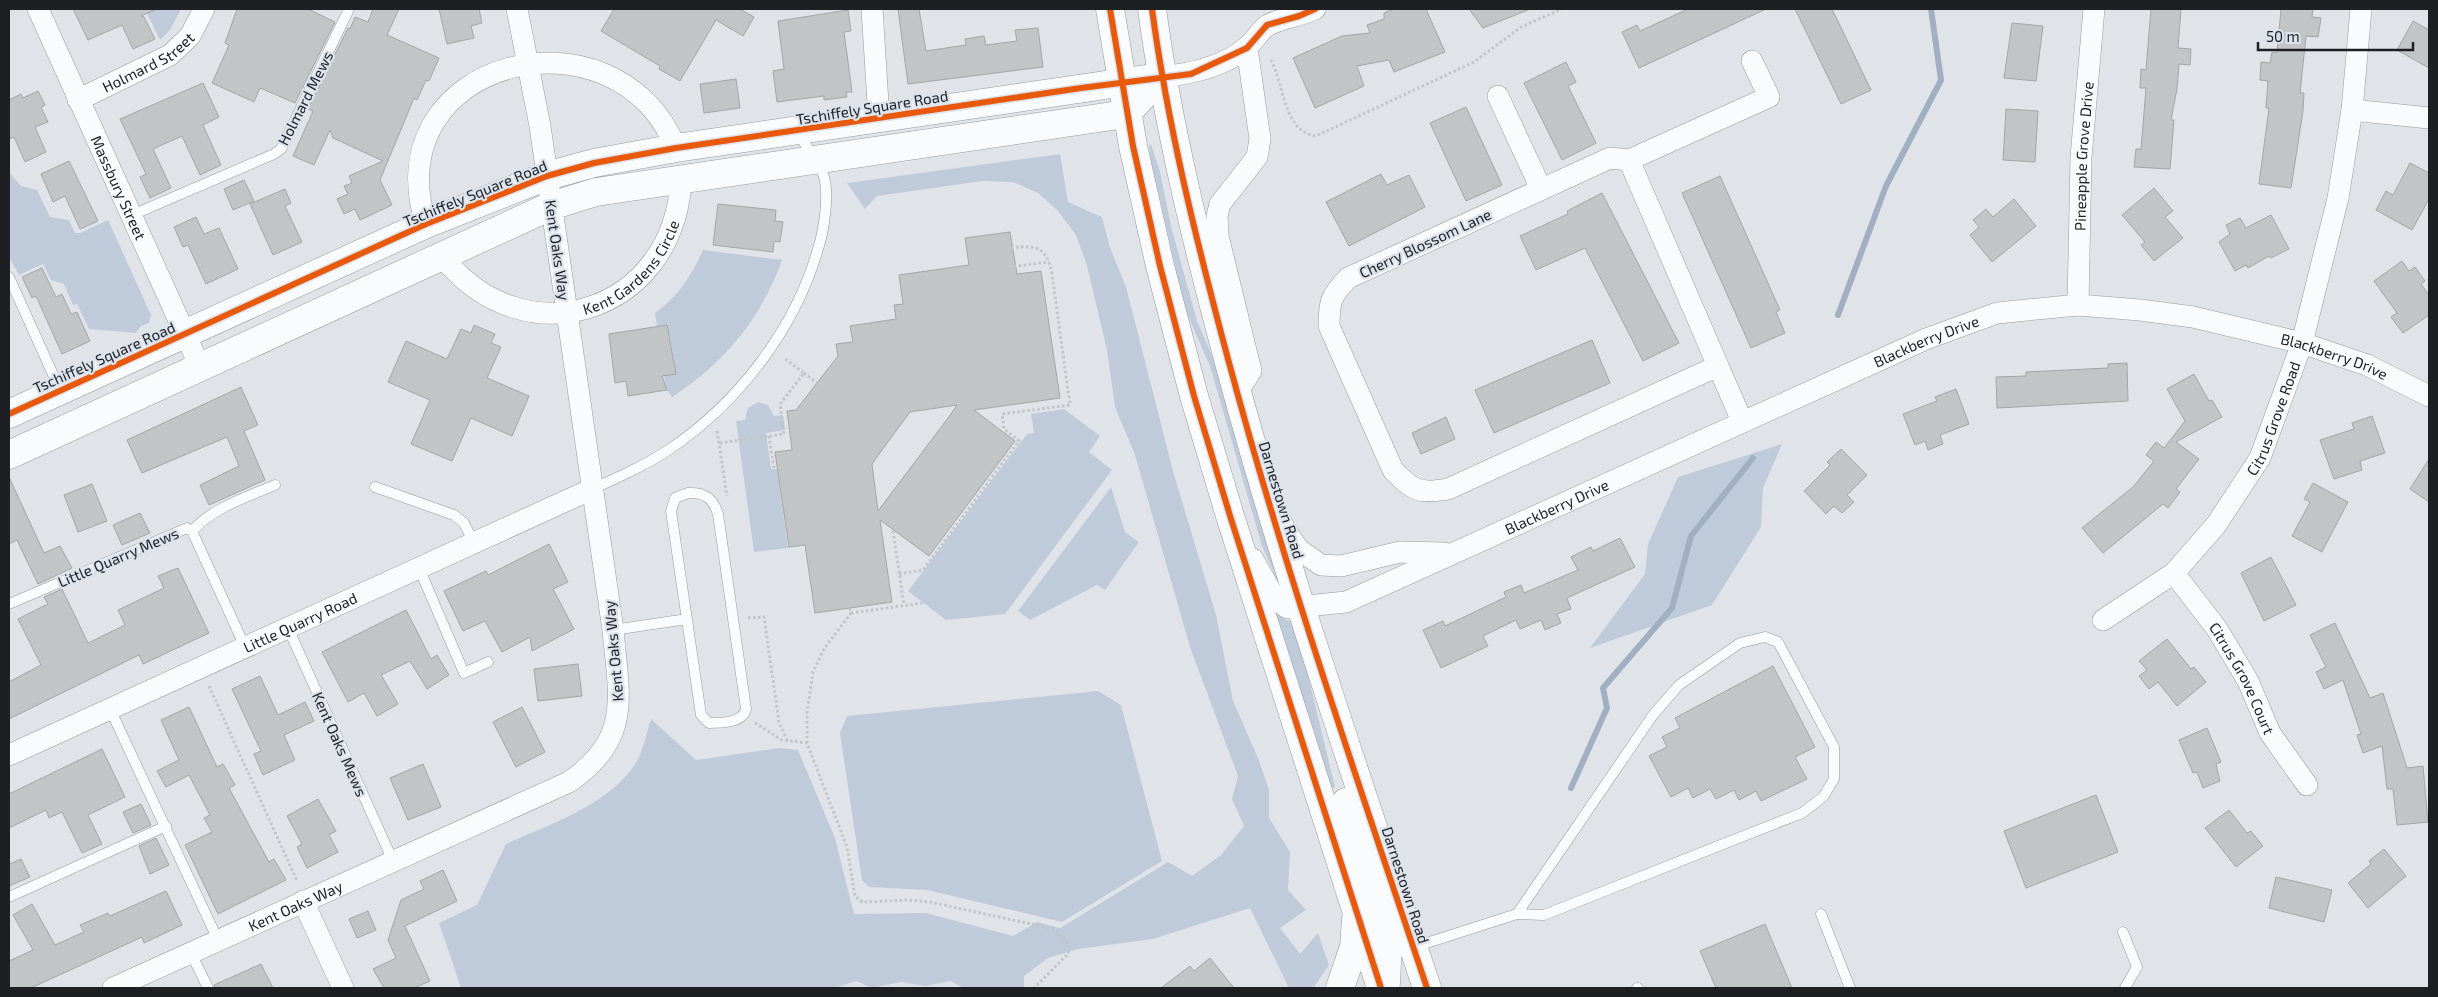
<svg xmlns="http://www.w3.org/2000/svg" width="2438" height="997" font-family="'Exo 2',sans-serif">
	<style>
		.green { fill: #bfcbdb }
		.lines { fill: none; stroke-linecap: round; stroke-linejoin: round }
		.stream { stroke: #a1afc2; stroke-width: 6 }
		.building { fill: #c2c5c5; stroke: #a3a6a6; fill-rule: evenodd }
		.lane-casing { stroke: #979a9e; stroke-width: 11 }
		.street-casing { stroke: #979a9e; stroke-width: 22 }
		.secondary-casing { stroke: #979a9e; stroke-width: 29 }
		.primary-casing { stroke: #979a9e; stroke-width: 29 }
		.path { stroke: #c3c5c7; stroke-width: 3; stroke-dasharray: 2.5 2.5; stroke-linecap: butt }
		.lane { stroke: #fafbfc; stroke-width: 10 }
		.street { stroke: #fafbfc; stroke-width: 21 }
		.secondary { stroke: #fafbfc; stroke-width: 28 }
		.primary { stroke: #fafbfc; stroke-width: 28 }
		.cycleway-casing { stroke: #dce3ed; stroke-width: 9 }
		.cycleway { stroke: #e8590c; stroke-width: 6 }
		.labels { text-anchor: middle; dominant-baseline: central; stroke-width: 4.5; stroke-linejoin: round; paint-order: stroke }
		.street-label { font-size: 15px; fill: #1d1f23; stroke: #dce3ed }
	</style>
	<rect width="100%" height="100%" fill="#e0e4e9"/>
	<!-- green -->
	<path class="green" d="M145,9h36l-11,21 -10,10z
		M1151,144l9,28 11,54 26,95 20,46 60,202 1,13 -16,-36 -52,-180 -25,-57 -34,-149 -2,-14z
		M1060,154l8,48 34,15 8,31 16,39 47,184 43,144 17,86 25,57 11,32v28l21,34 -2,38 18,20 -26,18 20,26 18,-21 11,32 -15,22 -25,1 -39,-80 -97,31 -75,10 -30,9 -24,18v12h-61l-12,-7 -26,5 -24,-4 -29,6 -16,-7 -21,7h-374l-22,-65 38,-18 29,-61c43,-20 99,-37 128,-78 9,-13 12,-32 17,-47l45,41 84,-12 18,2 37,88 19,76 72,-1 87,23 24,-14 23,6 108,-66 24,14 29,-21 23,-29 -12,-27 6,-23 -48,-129 -55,-192 -20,-48 -8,-57 -20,-84 -11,-31 -18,-24 -20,-18 -25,-11 -31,-1 -105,15 -12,13 -18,-26z
		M9,172l12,14 16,4 13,27 19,3 6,13h5l28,-13 43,95 -2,8 -8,3 -5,7 -47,-4 -12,-25 -4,1 -9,-21 -13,-4 -8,-16 -24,11 -10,-18z
		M703,250l79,10c-21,59 -58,103 -110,137l-6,-8 -2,-14 12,-1 -6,-38 -13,-9 -2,-14c22,-15 37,-38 48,-63z
		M758,402l10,3 6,11 9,-1 2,15 -19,3 5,36h6l11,79 -34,4 -18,-131 9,-1 3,-12z
		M1064,409l36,27 -11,16 23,18 -107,144 -59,6 -38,-29 119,-157 7,-1 -3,-19z
		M1782,444l-19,44 -2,39 -49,78 -122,43 55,-74 3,-30 30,-67z
		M1111,487l14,45 14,10 -34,48 -8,-5 -67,35 -12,-9z
		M1272,607l11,12 12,3 40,165 -4,2z
		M1098,691l23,14 41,156 -100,61 -135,-32 -58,-3 -7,-7 -22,-147 7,-17z"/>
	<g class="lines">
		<!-- stream -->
		<path class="stream" d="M1838,315l48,-129 55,-106 -10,-71
			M1571,788l36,-80 -4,-20 69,-80 19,-72 62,-78"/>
	</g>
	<!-- building -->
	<path class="building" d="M73,9h84l-16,7 3,1 11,22 -22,10 -11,-24 -34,15z
		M237,9h71l27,13 -40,81 -35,-15 -6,14 -42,-19 17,-38 -4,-2z
		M373,9h26l-12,26 52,23 -10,23 -3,-1 -9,20 -3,-2 -34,82 12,25 -32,15 -5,-11 -11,5 -7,-15 11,-5 -4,-8 8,-3 -3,-7 34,-15 -50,-23 -3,-8 -16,35 -21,-9 20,-45 -5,-2 40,-81 2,1 5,-12 13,5z
		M439,9h40l3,14 -11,3 3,12 -27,6z
		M614,9h126l14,8 -11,19 -27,-16 -36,61 -21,-12 1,-3 -59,-35z
		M898,9h21l7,42 40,-6 -1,-6 19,-3 2,9 31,-4 -2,-11 23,-2 5,39 -135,17z
		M1394,9h32l19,43 -51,20 -5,-12 -32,6 7,20 -49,22 -22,-50 49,-22 28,-3 -3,-8 17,-6v-6z
		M1469,9h59v1l-45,18z
		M1688,9h78l-127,59 -17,-36 15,-7 3,6z
		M1795,9h37l39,81 -30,14z
		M2151,9h30l-3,39 13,1 -1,16 -11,-1 -2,25 -6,31h3l-4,49 -36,-2 2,-18h5l5,-61h-6l1,-19 5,1z
		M2281,9h32l-1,8 9,1 -3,19 -12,-1 -6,57h4l-1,18 -12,77 -32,-4 10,-76h-3l2,-27 -8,-1 1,-18 9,1 2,-11 5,1z
		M848,10l3,21 -7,1 8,60h-6l1,5 -23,3v-4l-47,6 -4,-31 11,-2 -6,-48z
		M2413,21l16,9v38l-32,-18z
		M2012,23l31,3 -7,55 -32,-3z
		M1566,62l10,20 -8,4 28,57 -34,17 -38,-77z
		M736,79l4,29 -36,5 -4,-29z
		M203,83l16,34 -16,8 18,40 -21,10 -18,-39 -29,13 18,39 -21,10 -10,-21 6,-3 -26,-55z
		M38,91l7,14 -4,2 7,15 -13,5 11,25 -21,10 -11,-25 -5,2v-39l12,-6 2,4z
		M1466,107l36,78 -36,16 -36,-78z
		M2006,109l32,2 -3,51 -32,-2z
		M69,161l29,60 -18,8 -15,-33 -12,6 -12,-28z
		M2410,163l19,10v26l-17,31 -36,-20 10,-19 7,4z
		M1381,174l6,11 22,-10 16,32 -76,39 -23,-44z
		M1720,176l60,134 -4,2 9,21 -34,15 -69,-155z
		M244,180l10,21 -21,9 -9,-21z
		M2154,188l19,23 -8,6 18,21 -29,23 -13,-16 4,-3 -23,-27z
		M285,189l6,14 -6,3 17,36 -29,13 -23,-51z
		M1602,193l77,150 -36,18 -58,-113 -49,22 -16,-34 48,-22 -1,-3z
		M2014,199l22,27 -44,36 -22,-27 9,-8 -6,-7 13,-11 7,8z
		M718,204l58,6 -1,11 8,1 -3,20 -6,-1 -1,11 -60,-7z
		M2271,215l18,34 -18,9 -2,-2 -21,12 -2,-3 -11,6 -16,-29 11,-8 -4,-9 14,-7 6,10z
		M196,217l8,17 15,-6 19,41 -32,15 -18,-39 -5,2 -9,-20z
		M1010,232l7,42 24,-3 19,127 -86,12 41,31 -86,115 -49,-36 12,82 -77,11 -10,-68 -16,2 -14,-95 17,-2 -5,-39 9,-1 42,-54 -2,-12 17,-2 -3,-16 46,-7 -2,-14 9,-1 -4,-29 70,-10 -4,-27zM957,405l-6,9 -73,97 -6,-47 10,-14 28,-38z
		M2402,261l7,10 6,-4 10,14 -4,3 8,11v20l-26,18 -12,-16 6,-4 -23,-32z
		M42,268l14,29 6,-3 9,20 6,-2 13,29 -28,13 -26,-58 -4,2 -10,-21z
		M474,325l21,9 -4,9 10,4 -14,31 42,18 -17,40 -41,-18 -19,43 -41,-17 19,-44 -42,-18 18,-41 41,18 14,-30 10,4z
		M667,325l9,49 -14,2 5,14 -39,6 -2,-15 -11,2 -6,-49z
		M1592,340l18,43 -116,50 -19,-43z
		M2127,363l1,38 -131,7 -1,-31 30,-1v-4l82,-4v-4z
		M2194,374l15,27 3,-1 10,17 -46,25 23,17 -23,30 4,3 -12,16 -5,-4 -60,49 -21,-25 51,-41 21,-26 -8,-6 10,-13 8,6 21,-27 -18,-32z
		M241,387l17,38 -14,6 21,49 -56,25 -9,-20 39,-19 -12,-29 -85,36 -15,-33z
		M1956,389l13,35 -29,11 3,9 -15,6 -3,-9 -10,4 -12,-31 34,-13 -2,-4z
		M2372,416l13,37 -25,8 2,9 -28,9 -14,-39 34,-11 -2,-6z
		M1446,417l9,22 -34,15 -9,-21z
		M1841,449l26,26 -20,20 7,7 -12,11 -8,-7 -8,8 -22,-23 26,-26 -3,-3z
		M2429,459v43l-19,-13z
		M9,477l35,76 16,-7 12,22 -34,16 -21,-44 -8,4z
		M2313,483l35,19 -26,50 -30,-16 18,-34 -6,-3z
		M92,484l15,37 -29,11 -14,-37z
		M140,513l10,20 -28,12 -9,-20z
		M1620,538l15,29 -68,31 4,11 -14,5 4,9 -16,7 -4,-10 -21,9 -4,-9 -33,16 5,10 -47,22 -18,-38 20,-9 2,5 61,-29 -2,-5 17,-7 3,8 54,-23 -7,-13 20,-10 2,4z
		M549,544l19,38 -15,7 21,40 -42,22 -2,-14 -28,15 -17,-31 -22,10 -19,-40 42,-20 2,4z
		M2271,557l25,48 -32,16 -23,-48z
		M178,568l31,65 -66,31 -4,-9 -130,64v-37l32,-17 -23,-46 30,-15 -4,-7 18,-8 26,54 37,-18 -7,-15 46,-22 -6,-12z
		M406,610l25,49 6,-4 12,20 -22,14 -17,-28 -29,14 17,29 -21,12 -13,-23 -16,9 -26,-50z
		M2335,623l35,75 13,-5 24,75 16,-2 5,56 -31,3 -4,-36h-6l-5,-43 -19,7 -6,-18 4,-1 -18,-54 -19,9 -8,-17 10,-5 -16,-32z
		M2167,639l24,30 3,-2 12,15 -29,24 -19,-24 -9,7 -10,-13 8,-6 -8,-9z
		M578,664l4,32 -44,5 -4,-32z
		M1773,666l42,81 -20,10 12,22 -46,22 -5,-10 -17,9 -5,-10 -18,9 -6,-10 -17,9 -5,-10 -17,9 -22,-41 18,-9 -5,-10 18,-9 -5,-10z
		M260,676l18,39 27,-13 9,19 -30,14 11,25 -32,15 -9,-21 7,-3 -29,-62z
		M189,707l28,60 6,-3 12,21 -6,3 40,74 5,-3 12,21 -68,34 -33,-69 27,-13 -8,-14 6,-3 -21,-40 -23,12 -9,-16 22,-11 -18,-40z
		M522,707l23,45 -29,15 -23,-45z
		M2207,728l14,34 -5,2 4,17 -17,7 -6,-16 -4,1 -14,-33z
		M102,749l23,48 -37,18 14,29 -20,9 -20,-41 -13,6 -3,-8 -37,18v-34z
		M423,764l18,43 -33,13 -18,-42z
		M2096,795l22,57 -92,36 -22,-57z
		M318,799l18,32 -7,4 9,17 -31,16 -10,-21 5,-3 -15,-28z
		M141,804l10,21 -18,8 -10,-21z
		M2229,810l18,23 4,-2 12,15 -27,21 -31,-39z
		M156,838l13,27 -19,9 -11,-28z
		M2384,849l22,27 -38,32 -20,-25 23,-19 -2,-3z
		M21,859l9,18 -21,9v-22z
		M443,870l14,31 -52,25 25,55 -16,7h-30l-11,-19 23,-11 -8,-18 13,-40 23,-11 -4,-8z
		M2276,877l56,13 -8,32 -55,-14z
		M166,891l16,34 -38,18 -2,-6 -111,51h-22v-27l24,-11 -20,-35 19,-11 23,41 29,-13 -4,-7 28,-12 2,3z
		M368,911l8,19 -19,8 -8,-19z
		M1765,924l27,64h-76l-16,-37z
		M1210,958l24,30h-73l29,-22 4,5z
		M261,964l12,24h-58l-1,-3z"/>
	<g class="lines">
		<!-- lane casing -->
		<g class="lane-casing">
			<path id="lane" d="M132,215l142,-61 7,-5 68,-140
				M9,277l51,113
				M375,487l79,28 10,8 10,20
				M592,489c27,-12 54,-24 78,-40 69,-47 125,-120 148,-200 6,-19 12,-57 5,-75 -6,-15 -18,-29 -26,-42
				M688,493c16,-1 25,5 30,21l28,195c-3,14 -25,14 -37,14l-8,-8 -30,-204 4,-13z
				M192,531c22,-24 53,-33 83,-46
				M419,568l45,105 24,-11
				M9,604l178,-76 5,3 53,116
				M288,628l105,233
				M613,630l74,-11
				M110,709l108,231
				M9,897l157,-71
				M1821,914l29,74
				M2123,932l14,35 -12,21
				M1414,947l103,-33 27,1 258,-102 21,-16 11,-18v-32l-56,-105 -13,-5 -25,6 -61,42 -26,30 -136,199
				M191,953l17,35
				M1637,988h1"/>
		</g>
		<!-- street casing -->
		<g class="street-casing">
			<g id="street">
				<path id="s1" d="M38,9l162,358"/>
				<path d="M872,9l7,110"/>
				<path d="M1161,77c29,-3 63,-10 86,-30 8,-6 13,-17 21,-22 13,-7 33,-9 47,-16"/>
				<path d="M1498,96l43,93"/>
				<path id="s2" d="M78,100l92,-45 20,-19 14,-27"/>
				<path d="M2352,110l77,8"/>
				<path d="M1629,160l140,-63 -17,-36"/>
				<path d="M426,224c-52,-166 190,-224 250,-76"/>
				<path id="s3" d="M442,256c82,105 232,57 239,-76"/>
				<path id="s4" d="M2078,305l3,-148 13,-148"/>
				<path d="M1718,366l-89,-206 -19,-2 -262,120c-17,18 -19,23 -19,48l64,144c20,21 26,24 55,19l270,-123 24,55"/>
				<path d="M1237,393l14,-22 -33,-135 -1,-20 3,-12 37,-47 3,-18 -13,-91"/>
				<path d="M1281,522l17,27 23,16 20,1 59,-14 44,1"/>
				<path id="s5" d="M1253,559l21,38 13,11 59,-6 580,-263 71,-26 81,-8 62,5 53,7 109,26 65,22 62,31"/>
				<path id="s6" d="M2174,573l43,56 31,52 22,52 37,52"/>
				<path id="s7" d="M2103,620l71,-47 42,-48 44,-67 42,-115 36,-145 14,-88 9,-101"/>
				<path id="s8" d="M9,755l583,-266"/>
				<path d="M303,901l40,87"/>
				<path id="s9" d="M113,988l456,-206c63,-43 50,-85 44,-152l-73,-504 -23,-117"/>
			</g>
		</g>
		<!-- secondary casing -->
		<g class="secondary-casing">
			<path id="secondary" d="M9,414l417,-190 121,-48 47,-13 82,-15 470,-69
				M9,455l542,-249 45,-14 530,-78 35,-37"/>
		</g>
		<!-- primary casing -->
		<g class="primary-casing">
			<path id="primary" d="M1110,9l23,137 27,120 34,130 37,123 150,469
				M1152,9c16,119 45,234 76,350 57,212 129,420 199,629
				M1346,802l42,141 -2,40
				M1340,988l14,-41 2,-28"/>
		</g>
		<!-- path -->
		<path class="path" d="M1271,60c13,23 12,72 45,76l158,-74 47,-35 41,-18
			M979,271l70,-9
			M804,373l13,10
			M717,431l10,65
			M769,436l5,33
			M720,443l64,-9 -4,-30 24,-31 -20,-15
			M893,531l11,74
			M899,574l24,-4 96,-129 -15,-12 -2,-15 68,-9 -18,-131c-5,-26 -15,-30 -40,-26
			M850,608l1,5 -27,36 -11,23 -6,41v30l40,104 8,49 7,6 45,-2 23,2 115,25 13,5 11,12 -1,10 -34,34
			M851,613l72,-10
			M748,618l16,-1 15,105 9,20
			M209,686l88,195
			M755,723l27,17 25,3"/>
		<!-- lane -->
		<use href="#lane" class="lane"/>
		<!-- street -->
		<use href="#street" class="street"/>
		<!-- secondary -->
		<use href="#secondary" class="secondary"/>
		<!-- primary -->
		<use href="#primary" class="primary"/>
		<!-- cycleway casing -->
		<g class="cycleway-casing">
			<path id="cycleway" d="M1110,9l23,137 27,120 34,130 37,123 150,469
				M1152,9c16,119 45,234 76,350 57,212 129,420 199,629
				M9,414l417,-190 121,-48 47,-13 82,-15 405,-60 110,-14 56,-26 20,-23 32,-9 16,-7"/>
		</g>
		<!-- cycleway -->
		<use href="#cycleway" class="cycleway"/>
	</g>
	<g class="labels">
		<!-- street labels -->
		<g class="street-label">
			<text stroke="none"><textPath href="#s2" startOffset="80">Holmard Street</textPath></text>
			<text transform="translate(305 98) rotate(-63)">Holmard Mews</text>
			<text transform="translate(872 107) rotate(-9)">Tschiffely Square Road</text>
			<text stroke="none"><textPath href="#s4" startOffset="149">Pineapple Grove Drive</textPath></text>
			<text stroke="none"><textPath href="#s1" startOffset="196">Massbury Street</textPath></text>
			<text transform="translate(475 193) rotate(-22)">Tschiffely Square Road</text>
			<text transform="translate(1425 243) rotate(-25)">Cherry Blossom Lane</text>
			<text transform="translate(558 250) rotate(82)">Kent Oaks Way</text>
			<text stroke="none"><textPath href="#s3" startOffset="226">Kent Gardens Circle</textPath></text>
			<text stroke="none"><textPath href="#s5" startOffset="756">Blackberry Drive</textPath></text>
			<text transform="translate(104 357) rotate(-24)">Tschiffely Square Road</text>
			<text stroke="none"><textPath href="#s5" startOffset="1176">Blackberry Drive</textPath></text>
			<text stroke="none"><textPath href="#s7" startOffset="271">Citrus Grove Road</textPath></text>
			<text transform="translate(1282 500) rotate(73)">Darnestown Road</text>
			<text stroke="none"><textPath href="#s5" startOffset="351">Blackberry Drive</textPath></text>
			<text transform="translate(118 557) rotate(-23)">Little Quarry Mews</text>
			<text stroke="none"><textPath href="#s8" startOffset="320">Little Quarry Road</textPath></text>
			<text transform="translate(613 651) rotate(-95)">Kent Oaks Way</text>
			<text stroke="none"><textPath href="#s6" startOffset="126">Citrus Grove Court</textPath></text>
			<text transform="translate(340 744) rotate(66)">Kent Oaks Mews</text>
			<text transform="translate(1406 885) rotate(72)">Darnestown Road</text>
			<text stroke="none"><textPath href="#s9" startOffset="200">Kent Oaks Way</textPath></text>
		</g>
	</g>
	<!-- border -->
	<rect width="2438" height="997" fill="none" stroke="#1d1f23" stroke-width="20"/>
	<!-- scale -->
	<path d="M2258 42v8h155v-8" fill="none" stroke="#1d1f23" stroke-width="2.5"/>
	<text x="2266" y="42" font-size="15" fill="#1d1f23" stroke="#dce3ed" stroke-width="4" paint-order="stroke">50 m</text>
</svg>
